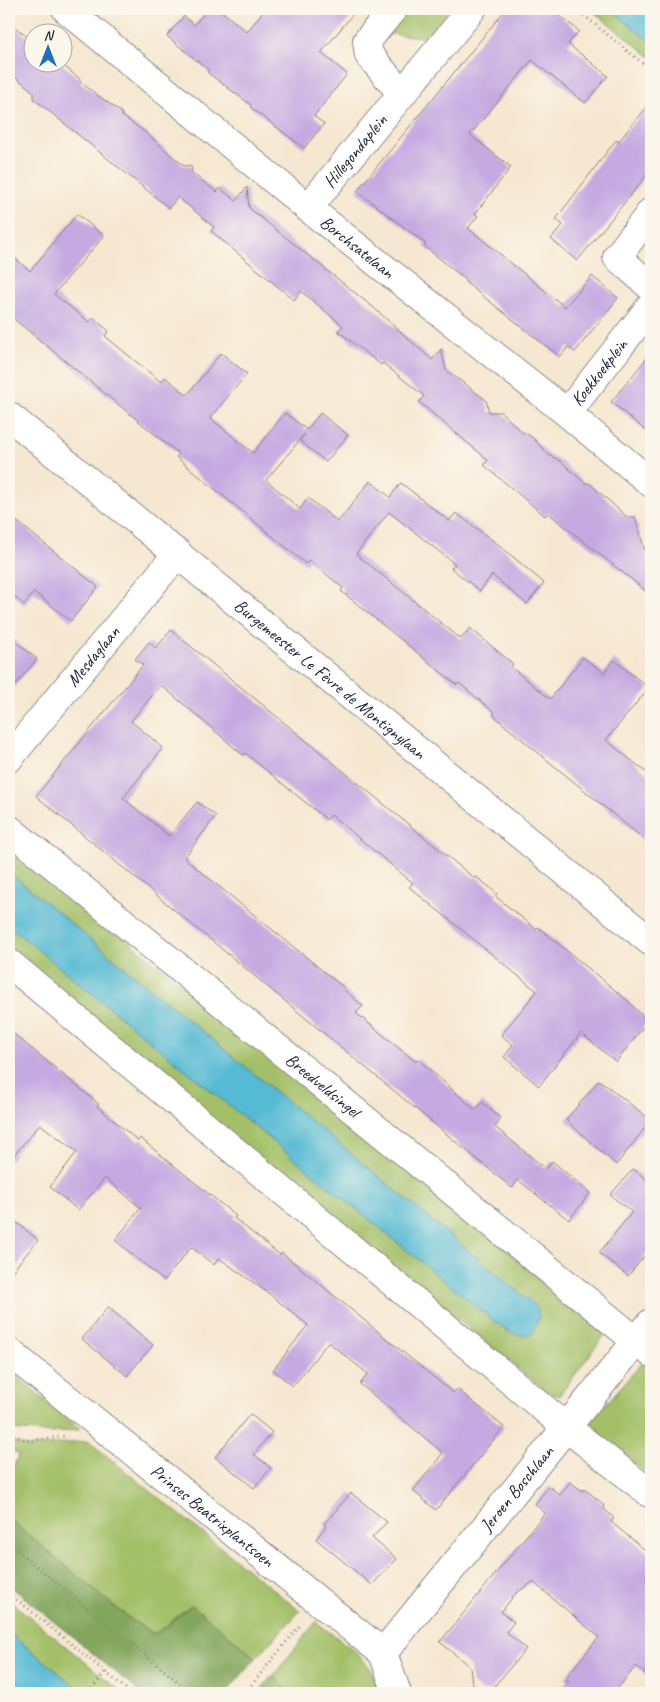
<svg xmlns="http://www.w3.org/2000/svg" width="660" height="1702" font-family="Caveat,sans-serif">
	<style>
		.green { fill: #a3c068; stroke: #627152 }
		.forest { fill: #82a65c; stroke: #52644c }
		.water { fill: #55bad3; stroke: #3c6e87 }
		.building { fill: #c5aae1 }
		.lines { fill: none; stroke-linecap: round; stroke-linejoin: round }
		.street-casing { stroke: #8c8486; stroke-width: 30 }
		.path { stroke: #8c8486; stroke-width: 3; stroke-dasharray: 1 4; stroke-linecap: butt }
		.street { stroke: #fff; stroke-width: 28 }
		.labels { text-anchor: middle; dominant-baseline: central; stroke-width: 4; stroke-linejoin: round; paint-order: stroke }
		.street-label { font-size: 18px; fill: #22223b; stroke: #fbf7ec }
	</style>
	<rect width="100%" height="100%" fill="#fbf7ec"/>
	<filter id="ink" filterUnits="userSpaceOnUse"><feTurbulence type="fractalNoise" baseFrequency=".02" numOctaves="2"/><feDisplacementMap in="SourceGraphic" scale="10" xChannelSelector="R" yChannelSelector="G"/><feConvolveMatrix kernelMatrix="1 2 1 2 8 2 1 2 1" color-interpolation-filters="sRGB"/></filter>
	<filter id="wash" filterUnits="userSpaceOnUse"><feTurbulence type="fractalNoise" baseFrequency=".0096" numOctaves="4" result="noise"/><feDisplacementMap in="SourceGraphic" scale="20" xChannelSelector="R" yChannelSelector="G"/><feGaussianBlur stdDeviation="1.12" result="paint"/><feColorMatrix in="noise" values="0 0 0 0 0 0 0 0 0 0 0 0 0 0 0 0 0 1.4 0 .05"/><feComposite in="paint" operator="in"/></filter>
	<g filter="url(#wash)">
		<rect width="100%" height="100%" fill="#f6e7d0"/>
		<!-- green -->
		<path class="green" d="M402,9h60l-28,32 -12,-4 -41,-4z
			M590,9h20l41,33v15z
			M9,843l592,484 3,9 -45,60 -12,-4 -538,-439v-27l501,408 27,-27 -528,-435z
			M641,1364l10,8v105l-63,-52z
			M9,1370l71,59 -27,4 -44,-3z
			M9,1441l19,6 60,-6 212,170 -44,47 -64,-53c-14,8 -23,21 -38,29l-28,-18 -117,-97v-43l10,-22 -10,-4z
			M9,1600l114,93h-39l-75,-60z
			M316,1622l39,29 16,18 10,24h-90l-18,-17z"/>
		<!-- forest -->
		<path class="forest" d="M9,1519l117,97 28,18c15,-7 24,-21 38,-29l64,53 -30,35h-85l-132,-108z
			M272,1676h1l18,17h-33z"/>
		<!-- water -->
		<path class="water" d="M610,9h41v33z
			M9,872l528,435 2,10 -6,17c-16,4 -24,-2 -37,-11l-487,-397z
			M9,1633l75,60h-75z"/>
		<g id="blocks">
			<!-- building -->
			<path class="building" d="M208,9h11l28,23 18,-23h92l-36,44 26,21 -33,42 10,8 -20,24 -53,-40v-3l-43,-32v-3l-41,-34 17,-20 10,9z
				M506,9h45l28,22 -11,13 40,32 -23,27 -53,-43 -62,75 41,32 -36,47 3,2 -10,12 97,79 27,-31 26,22 -43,54 -7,-5 -8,10 -95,-75v-3l-41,-33 2,-2 -69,-53z
				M9,22l23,19v21h27l21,17v3l42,31v3l23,16 39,34 7,-1 1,8 25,19 3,-4 16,13 11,-14 2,21 125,100 58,52 9,-11 5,21 40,30 3,12h12l22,21h3l8,6 15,16 13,7 7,7 16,14h4l38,34h8l16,54v24l-103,-82 -3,3 -61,-51 4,-5 -69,-58 5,-6 -41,-33 -2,2 -43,-34 5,-5 -42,-35 -7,9 -83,-69 3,-4 -36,-30 -9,11 -135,-109v-7l-25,-20z
				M651,102v68l-74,91 -26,-22 12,-14 -7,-6 60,-79 2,2z
				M77,214l27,22 -50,58 35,28 4,-4 16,13 -4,5 34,28 22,18 4,-5 22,18 34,-42 26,21 -37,44 43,35 32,-40 22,17 13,-17 28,22 -22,27 -27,-22 6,-6 -39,46 34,29 8,-11 30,24 32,-41 20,16 11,-14 48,38 7,-8 44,33 44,37 -17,21 -35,-29 -12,16 -29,-23 4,-4 -66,-52 -33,42 105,85 9,-11 43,36 -2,3 39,32 33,-42 21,16 10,-13 35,28 -43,52 45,36v69l-143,-117 -15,-13 2,-2 -36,-30 -2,2 -116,-94 2,-3 -34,-28 -3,4 -130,-107 3,-3 -170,-139v-62l21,18z
				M651,353v82l-40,-33z
				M9,515l89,72 -27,34 -37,-29 -10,13 -15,-13z
				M171,630l303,248 2,-1 11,8 10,9 -2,2 41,33 2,-2 89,73 21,21 -32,41 -35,-29 -42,53 -35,-29 9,-12 -12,-10 36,-44 -128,-104 4,-4 -82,-68 -4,5 -82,-67 -2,2 -82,-70 -30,36 32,27 -40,50 46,38 28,-34 19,14 -32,42 160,130 -1,1 20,17 -7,7 60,49 2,-3 57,51 7,-8 19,17 -6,8 51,42 6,-8 38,32 -21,27 -51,-40 -6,8 -476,-392 107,-131 -8,-6 14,-17 7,6z
				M9,636l28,23 -28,34z
				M9,1030l90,74 -2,2 41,35 2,-3 96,78 -2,2 46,37 2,-2 171,140 4,-4 47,38 -68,83 -23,-19 30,-38 -83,-69 8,-10 -40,-32 -35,44 -20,-16 35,-45 -40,-32 -49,-35 -5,7 -23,-18 -27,34 -49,-41 26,-32 -36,-30 -27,32 -28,-23 27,-35 -37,-28 -31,37z
				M599,1080l52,40 -35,45 -50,-45z
				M633,1169l18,14v65l-23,28 -29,-23 33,-41 -22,-17z
				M9,1216l29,24 -29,35z
				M108,1307l45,38 -26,31 -45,-37z
				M250,1414l22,18 -18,22 17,14 -17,20 -39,-31z
				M570,1482l11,8h5l17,14 1,5 10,9 -3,4 40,33v124l-15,-13 -22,27h-55l10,-12 -4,-3 34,-41 -66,-55 -17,11 -15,19 13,10 -8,10 20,17 -35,41 -9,1 -10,-8 -2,-16 -30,-25 105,-129 -10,-9 14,-18 11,9z
				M351,1493l36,29 -15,16 25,21 -25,26 -56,-46 10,-13 -2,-2z"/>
		</g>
	</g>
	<g filter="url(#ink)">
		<use href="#blocks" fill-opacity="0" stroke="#8c8486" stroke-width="1"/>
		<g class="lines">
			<!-- street casing -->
			<g class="street-casing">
				<g id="street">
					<path id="s1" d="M66,9l242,199 259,205 84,70"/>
					<path d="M393,9l-26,32 2,14 33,39"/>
					<path id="s2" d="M308,208l164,-199"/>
					<path d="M651,212l-34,45 34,30"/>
					<path id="s3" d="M567,413l84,-107"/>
					<path id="s4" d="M9,416l642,526"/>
					<path id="s5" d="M9,758l169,-205"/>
					<path id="s6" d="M9,829l642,524"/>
					<path d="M9,963l557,464 85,67"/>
					<path id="s7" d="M9,1352l374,301 14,40"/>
					<path id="s8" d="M383,1653l268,-330"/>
				</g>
			</g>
			<!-- path -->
			<path class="path" d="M576,9l75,61
				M9,1434l21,7 37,-5
				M9,1544l183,149
				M9,1593l122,100
				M89,1693l16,-21
				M245,1693l56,-69"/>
			<!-- street -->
			<use href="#street" class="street"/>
		</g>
	</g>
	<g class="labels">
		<!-- street labels -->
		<g class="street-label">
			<text stroke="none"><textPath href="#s2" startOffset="74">Hillegondaplein</textPath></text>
			<text stroke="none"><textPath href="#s1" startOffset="376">Borchsatelaan</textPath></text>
			<text stroke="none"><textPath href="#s3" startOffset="52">Koekkoekplein</textPath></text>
			<text stroke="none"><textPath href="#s5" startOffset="132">Mesdaglaan</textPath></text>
			<text stroke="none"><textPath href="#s4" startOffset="415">Burgemeester Le Fèvre de Montignylaan</textPath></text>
			<text stroke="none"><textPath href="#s6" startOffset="405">Breedveldsingel</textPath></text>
			<text stroke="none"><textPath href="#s8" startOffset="212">Jeroen Boschlaan</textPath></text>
			<text stroke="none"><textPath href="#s7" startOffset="261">Prinses Beatrixplantsoen</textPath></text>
		</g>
	</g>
	<!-- margin -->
	<rect width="660" height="1702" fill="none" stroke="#fbf7ec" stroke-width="30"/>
	<!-- north arrow -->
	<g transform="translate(48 48)"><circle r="24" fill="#fbf7ec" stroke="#a4a2a5"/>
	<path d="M0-4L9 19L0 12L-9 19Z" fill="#1f6fb2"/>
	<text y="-8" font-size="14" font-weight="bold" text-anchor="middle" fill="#22223b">N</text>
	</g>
</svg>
